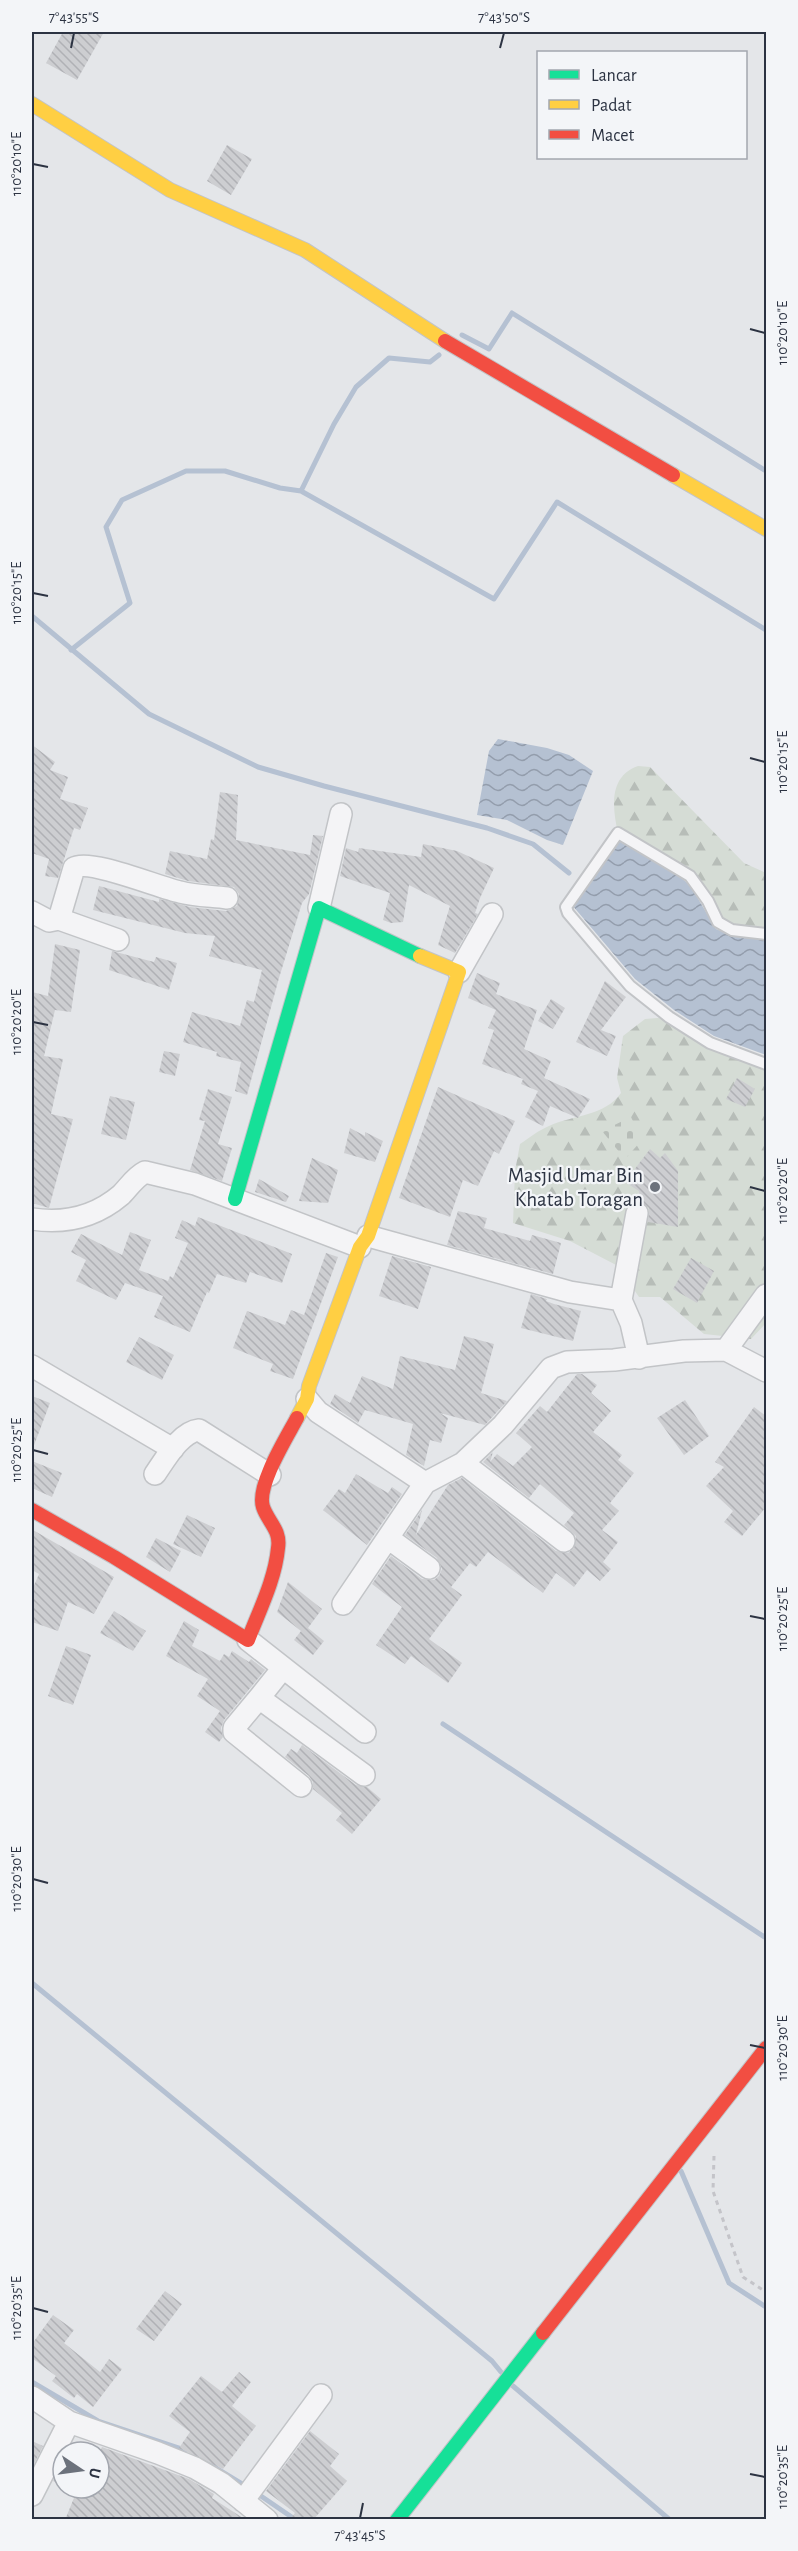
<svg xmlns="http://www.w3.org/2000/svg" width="798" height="2551" font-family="'Alegreya Sans',sans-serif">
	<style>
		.forest { fill: url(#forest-firs) }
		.cemetery { fill: url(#cemetery-stones) }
		.water { fill: url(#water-waves) }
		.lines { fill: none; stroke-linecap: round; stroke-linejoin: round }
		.stream { stroke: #b5c1d2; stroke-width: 5 }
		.building { fill: url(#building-back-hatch) }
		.lane-casing { stroke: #c2c4c7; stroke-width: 14 }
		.street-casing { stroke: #c2c4c7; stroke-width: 24 }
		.fast-casing { stroke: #c2c4c7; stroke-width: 16 }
		.slow-casing { stroke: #c2c4c7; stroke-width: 16 }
		.jam-casing { stroke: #c2c4c7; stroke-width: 16 }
		.path { stroke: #c4c4c9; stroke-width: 3; stroke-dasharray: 4.5 4.5; stroke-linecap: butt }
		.lane { stroke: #f4f4f6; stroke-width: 10 }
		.street { stroke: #f4f4f6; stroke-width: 21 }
		.fast { stroke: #16e098; stroke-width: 14 }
		.slow { stroke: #ffcf43; stroke-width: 14 }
		.jam { stroke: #f24e42; stroke-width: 14 }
		.ticks { fill: none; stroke: #2c3342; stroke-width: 2 }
		.poi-dot { fill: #6c727c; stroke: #f3f5f8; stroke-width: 2 }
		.labels { text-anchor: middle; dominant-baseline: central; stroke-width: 4.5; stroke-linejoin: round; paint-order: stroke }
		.poi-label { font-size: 21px; fill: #2c3342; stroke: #f3f5f8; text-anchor: end }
		.neatline { fill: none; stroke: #2c3342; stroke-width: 2 }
		.ticks-label { font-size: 15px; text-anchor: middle; fill: #2c3342 }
	</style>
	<defs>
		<pattern id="forest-firs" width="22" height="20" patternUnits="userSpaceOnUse" patternTransform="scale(1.5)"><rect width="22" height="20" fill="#d5dcd5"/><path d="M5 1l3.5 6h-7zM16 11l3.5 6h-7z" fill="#b7bdb8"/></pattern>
		<pattern id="cemetery-stones" width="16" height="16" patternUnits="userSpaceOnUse" patternTransform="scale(1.5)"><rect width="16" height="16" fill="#d5dcd5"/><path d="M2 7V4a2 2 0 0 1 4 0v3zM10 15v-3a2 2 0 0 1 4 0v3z" fill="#b7bdb8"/></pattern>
		<pattern id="water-waves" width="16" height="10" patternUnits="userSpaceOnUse" patternTransform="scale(1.5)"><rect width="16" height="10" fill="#b5c1d2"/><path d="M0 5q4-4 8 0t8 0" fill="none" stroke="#939dac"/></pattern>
		<pattern id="building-back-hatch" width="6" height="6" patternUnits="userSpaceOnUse" patternTransform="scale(1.5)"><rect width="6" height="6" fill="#cdced1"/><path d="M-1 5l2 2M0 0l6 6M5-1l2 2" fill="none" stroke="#b0b1b5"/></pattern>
	</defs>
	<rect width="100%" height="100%" fill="#e4e6e9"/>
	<!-- forest -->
	<path class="forest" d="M638,766l12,1 94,96 22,10v60l-48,-11 -28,-46 -72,-43c-6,-26 -9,-57 20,-67z
		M669,1017l41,26 56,22v258l-15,16 -47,-5 -44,-37h-21l-21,-31 -48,-25 -57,-18 2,-52 5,-27c9,-6 19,-14 29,-18 24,-11 56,-10 72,-33l-4,-15 6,-42 22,-17z"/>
	<!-- cemetery -->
	<path class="cemetery" d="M631,1117l11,23 -17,19 -23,-28z"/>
	<!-- water -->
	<path class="water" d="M498,739l49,9 22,7 24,16 -30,74 -16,-5 -40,-20 -30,-5 12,-64z
		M619,841l61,36 10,8 26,44 14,6 36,5v115l-52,-19 -40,-26 -39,-31 -63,-74z"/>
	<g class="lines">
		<!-- stream -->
		<path class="stream" d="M462,335l27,14 23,-36 254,158
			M301,491l193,108 63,-97 209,128
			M32,616l117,98 109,53 66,19 163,42 46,16 36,29
			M71,650l59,-47 -24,-76 16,-27 64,-29h39l55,17 21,3 33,-67 22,-37 33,-29 41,4 9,-7
			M443,1724l323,214
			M32,1983l460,378 9,11
			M681,2171l48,112 37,24
			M32,2382l66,39 87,29
			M513,2386l157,134
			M196,2456l51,31
			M255,2492l41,28"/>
	</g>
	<!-- building -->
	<path class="building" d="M63,32h41l-27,48 -31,-17z
		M227,145l25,14 -21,36 -24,-14z
		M32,745l23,17 -5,8 18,7 -8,22 28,9 -8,22 -6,-2 -16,50 -13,-2 4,-17 -17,-6z
		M220,792l18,3 -2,45 74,15 3,-20 10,1 -14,58 -7,9 -23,75 -32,117 -12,-4 6,-29 -25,-6 1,-4 -34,-10 9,-30 48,14 7,-26 7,2 8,-32 -53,-14 6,-20 -30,-3 -92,-23 6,-24 60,16v-3l31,8 36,4 11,-5 2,-12 -5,-7 -46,-6 -23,-7 5,-23 37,8 4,-20 3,1z
		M423,844l34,7 37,17 -14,30 -5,15 3,1 -23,39 -17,-8 12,-39 -41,-21 -6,37 -12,1 -8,-3 7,-27 -50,-17 6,-28 12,4 1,-4 62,9z
		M55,944l25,6 -9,62 -16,-2 -11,46 19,3 -12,55 22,5 -24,89 -17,-5v-211l16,4z
		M112,951l42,11 2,-5 21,6 -8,27 -60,-20z
		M477,973l23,10 -4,11 41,16 -13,39 27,12 -7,17 46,21 -12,19 -28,-12 -7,20 -18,-9 13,-26 -17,-7 2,-5 -41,-15 12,-34 -6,-2 8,-18 -28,-12z
		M605,981l21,16 -25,33 15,6 -9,20 -31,-14z
		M551,999l14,9 -12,21 -15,-8z
		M164,1051l16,3 -5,22 -16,-4z
		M737,1078l18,11 -10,18 -19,-8z
		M438,1087l77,34 -16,33 -5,-3 -16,35 -15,-6 -13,37 -51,-19z
		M208,1089l24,8 -14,47 14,4 -10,33 -32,-11 15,-49 -6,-1z
		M110,1096l25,6 -9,38 -25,-6z
		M350,1128l15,8v-4l18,9 -8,21 -31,-9z
		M650,1149l10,9 5,-5 13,18v56l-30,-5 1,-14 -9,-7 -1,-10 -14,-9z
		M312,1158l26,12 -10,33 -29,-2z
		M259,1179l30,17 -3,6 -31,-10z
		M458,1211l29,7 -3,10 46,13 2,-6 29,8 -8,31 -106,-29z
		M198,1217l94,37 -10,29 -32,-11 -4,11 -29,-9 -8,19 -2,-1 -17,40 -36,-15 9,-21 -38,-13 -9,17 -40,-19 10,-21 -15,-8 10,-18 41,21 8,-23 21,8 -12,30 29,11 2,-5 3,2 15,-35 -13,-5 7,-18 13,6z
		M326,1253l12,4 -45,122 -23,-8 3,-7 -40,-16 14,-37 38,14 6,-15 13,5z
		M392,1256l39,11 -13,42 -39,-13z
		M691,1258l23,13 -17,32 -24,-14z
		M531,1294l16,5 -1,2 8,3 27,7 -8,30 -52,-13z
		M464,1336l30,8 -13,49 26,8 -22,24 -45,-12 8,5 -7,25 -11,-3 -6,26 -18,-11 7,-31 -48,-14 -7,13 -28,-19 5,-10 15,9 12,-27 31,13 7,-33 55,14z
		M139,1337l35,18 -12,25 -36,-18z
		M577,1374h5l15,11 -6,8 20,18 -18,21 29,23 -4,5 16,13 -24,30 9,8 -17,19 16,12 -15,20 8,7 -11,12 -13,-11 -13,17 -18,-14 -13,20 -55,-41 -12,15 -6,-4 -19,24 11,8 -33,44 33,24 -14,20 -37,-27 -6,8 -29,-19 26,-38 -30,-23 19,-28 31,23 12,1 5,-4 3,-7 -5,-11 -32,-23 17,-25 -6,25 32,-50 14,-7 94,73 12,2 6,-5 2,-12 -12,-11 10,-12 -34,-29 -11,14 -46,-36 10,-10 -3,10 7,-8 16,12 19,-19 -16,-14 24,-27 7,6z
		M32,1396l18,7 -17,45h-1z
		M685,1400l24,36 -25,19 -27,-37z
		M754,1407l12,9v91l-24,29 -18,-14 9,-11 -27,-25 18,-19 -9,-5z
		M32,1461l30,12 -10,24 -20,-9z
		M356,1474l32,19 4,-6 10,7 -35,51 -44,-35 16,-21 6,4z
		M187,1515l28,13 -14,29 -28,-13z
		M33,1530l81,47 -20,37 -26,-12 -10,29 -26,-9v-32l7,-16 -7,-4z
		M156,1538l25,13 -11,21 -24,-15z
		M288,1582l34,27 -14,19 16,13 -11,14 -19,-15 7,-9 -24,-19z
		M114,1611l32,20 -13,20 -33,-18z
		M184,1621l15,9 -7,16 28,15 4,-7 5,3 3,-6 17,11 2,-3 14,11 -41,50 -3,8 2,9 -4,5 -14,-10 15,-21 -23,-15 11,-17 -42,-23z
		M66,1646l25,9 -18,50 -25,-9z
		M302,1745l54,40 11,2 14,12 -29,35 -16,-14 6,-7 -29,-24v-7l-4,-6 -24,-19 6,-8 6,4z
		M165,2291l17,13 -28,37 -18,-12z
		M53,2315l21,15 -10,13 36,29 9,-13 13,10 -29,38 -16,-13 -3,4 -22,-17 4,-5 -24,-18v-14z
		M239,2372l12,10 -19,24 24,20 -33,43 -44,-21 11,-16 -21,-16 32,-40 21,16z
		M310,2431l29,23 -9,12 17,15 -34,39h-24l6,-7 -29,-22z
		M32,2441l11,5 -11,22z
		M102,2447l87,32 25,15 -2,4 34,22h-181l13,-32h21v-35z
		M63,2462v24l-10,-5z"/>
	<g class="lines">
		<!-- lane casing -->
		<g class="lane-casing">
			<path id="lane" d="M766,934l-34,-4 -14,-8 -10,-21 -18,-25 -72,-43 -52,74 2,6 62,73 39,31 41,26 56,21"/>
		</g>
		<!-- street casing -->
		<g class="street-casing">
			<path id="street" d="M319,908l22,-94
				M32,912l17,9 10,-2 15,-51c15,-10 86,20 106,24 15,4 32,4 47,6
				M59,919l59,21
				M459,972l33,-58
				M637,1213l-16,87 10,23 8,35
				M32,1219c33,5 63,-2 89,-24 8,-8 14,-18 24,-23l50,12 165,63
				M368,1236l202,56 51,8
				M726,1350l40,-55
				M32,1366l141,83
				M307,1399l11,13 107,71 38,-20 40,-38 48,-57 16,-6 47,-2 70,-9 42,-1 40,21
				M463,1463l101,78
				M155,1474c10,-14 25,-42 44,-44l71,45
				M388,1538l41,30
				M343,1604l82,-121
				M248,1640l117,92
				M283,1668l-24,30 105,77
				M259,1698l-25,30v4l67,54
				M32,2397l37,25 89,31 37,15 26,15 46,37
				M32,2495l37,-73
				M243,2501l78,-106"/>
		</g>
		<!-- fast casing -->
		<g class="fast-casing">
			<path id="fast" d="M235,1199l84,-291 101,48
				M397,2520l146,-187"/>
		</g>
		<!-- slow casing -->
		<g class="slow-casing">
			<path id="slow" d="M32,104l138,86 135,60 140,91
				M673,475l93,54
				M297,1418l10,-19 2,-13 51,-139 8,-11 91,-264 -39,-16"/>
		</g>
		<!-- jam casing -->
		<g class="jam-casing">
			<path id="jam" d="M445,341l228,134
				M32,1510l82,47 134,83c11,-29 27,-60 30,-92 3,-18 -10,-26 -15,-41 -7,-21 24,-70 34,-89
				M543,2333l223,-285"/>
		</g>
		<!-- path -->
		<path class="path" d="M714,2156l-1,35 30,86 23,15"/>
		<!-- lane -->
		<use href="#lane" class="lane"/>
		<!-- street -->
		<use href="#street" class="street"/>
		<!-- fast -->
		<use href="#fast" class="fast"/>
		<!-- slow -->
		<use href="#slow" class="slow"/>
		<!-- jam -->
		<use href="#jam" class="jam"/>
	</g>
	<!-- ticks -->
	<path class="ticks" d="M71,48l3,-15M500,48l4,-15M33,164l15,3M750,329l15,4M33,593l15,3M750,758l15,4M33,1022l15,3M750,1187l15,4M33,1450l15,4M750,1616l15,3M33,1879l15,4M750,2045l15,3M33,2308l15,4M750,2474l15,3M360,2518l3,-15"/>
	<!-- markers -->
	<circle class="poi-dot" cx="655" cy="1187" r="6"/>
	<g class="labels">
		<!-- poi labels -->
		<g class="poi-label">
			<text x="643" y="1175">Masjid Umar Bin<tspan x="643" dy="24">Khatab Toragan</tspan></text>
		</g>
	</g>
	<!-- border -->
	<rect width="798" height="2551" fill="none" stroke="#f3f5f8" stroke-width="66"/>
	<!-- legend -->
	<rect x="537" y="51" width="210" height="108" fill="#f3f5f8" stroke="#a3a7af" stroke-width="1.5"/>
	<rect x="549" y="70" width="30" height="9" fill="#16e098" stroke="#a3a7af" stroke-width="1.5"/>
	<text x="591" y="81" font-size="18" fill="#2c3342">Lancar</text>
	<rect x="549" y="100" width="30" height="9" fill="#ffcf43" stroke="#a3a7af" stroke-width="1.5"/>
	<text x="591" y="111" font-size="18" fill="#2c3342">Padat</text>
	<rect x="549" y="130" width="30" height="9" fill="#f24e42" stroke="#a3a7af" stroke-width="1.5"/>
	<text x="591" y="141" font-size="18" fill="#2c3342">Macet</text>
	<!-- north arrow -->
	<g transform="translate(81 2470) rotate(103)"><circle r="28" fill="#f3f5f8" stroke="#a3a7af" stroke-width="1.5"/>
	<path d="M0-4.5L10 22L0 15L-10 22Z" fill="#6c727c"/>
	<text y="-9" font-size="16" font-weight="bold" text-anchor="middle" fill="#2c3342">U</text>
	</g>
	<rect x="33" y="33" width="732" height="2485" class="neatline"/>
	<g class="ticks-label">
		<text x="74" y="22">7°43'55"S</text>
		<text x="504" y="22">7°43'50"S</text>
		<text transform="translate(16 164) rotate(-90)" y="5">110°20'10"E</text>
		<text transform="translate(782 333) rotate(-90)" y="5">110°20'10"E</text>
		<text transform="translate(16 593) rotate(-90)" y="5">110°20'15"E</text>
		<text transform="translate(782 762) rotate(-90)" y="5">110°20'15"E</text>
		<text transform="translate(16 1022) rotate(-90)" y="5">110°20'20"E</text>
		<text transform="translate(782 1191) rotate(-90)" y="5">110°20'20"E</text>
		<text transform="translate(16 1450) rotate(-90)" y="5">110°20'25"E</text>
		<text transform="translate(782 1619) rotate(-90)" y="5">110°20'25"E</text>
		<text transform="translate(16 1879) rotate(-90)" y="5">110°20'30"E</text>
		<text transform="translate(782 2048) rotate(-90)" y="5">110°20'30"E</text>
		<text transform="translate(16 2308) rotate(-90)" y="5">110°20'35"E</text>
		<text transform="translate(782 2477) rotate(-90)" y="5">110°20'35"E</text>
		<text x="360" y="2540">7°43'45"S</text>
	</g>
</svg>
